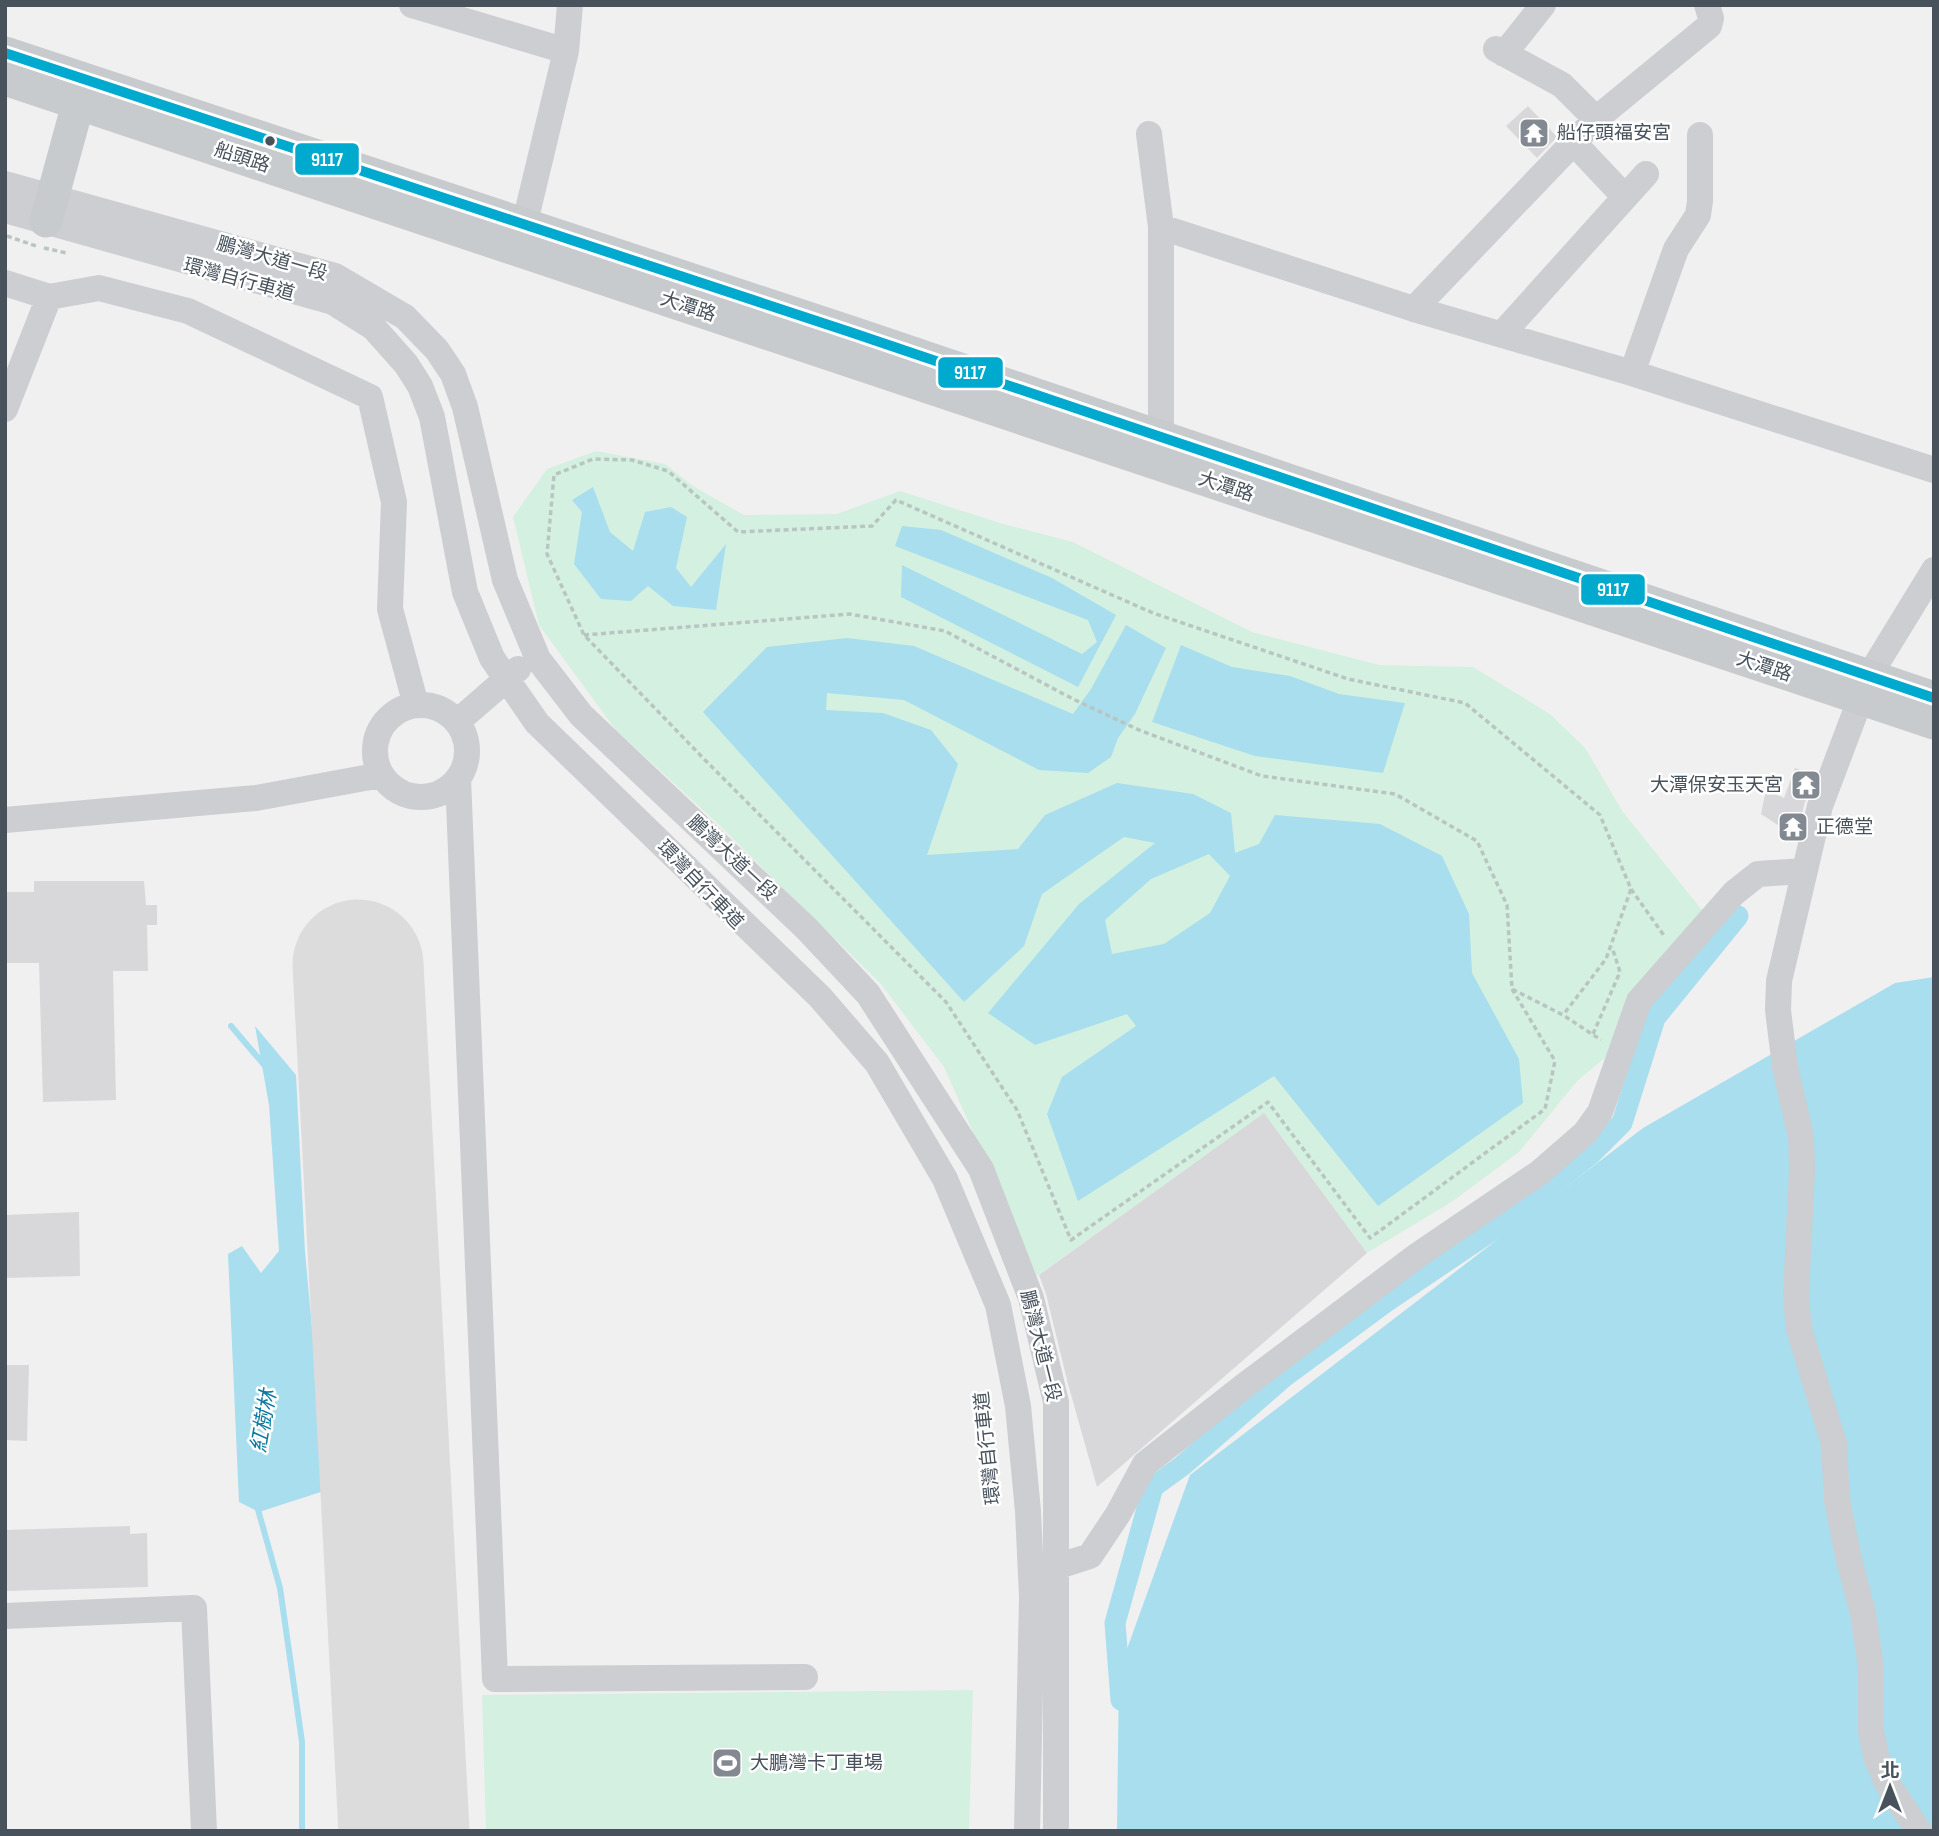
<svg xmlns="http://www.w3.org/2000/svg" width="1939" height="1836" font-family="'Sofia Sans Condensed','Noto Sans TC',sans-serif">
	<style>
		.green { fill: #d4f0e0 }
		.water { fill: #a8deee; fill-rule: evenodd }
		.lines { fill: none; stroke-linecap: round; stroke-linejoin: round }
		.stream { stroke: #a8deee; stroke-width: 6 }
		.canal { stroke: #a8deee; stroke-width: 21 }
		.runway { stroke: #dcdcdd; stroke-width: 131 }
		.building { fill: #d8d8da }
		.path { stroke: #b9c5c1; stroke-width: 3.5; stroke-dasharray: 5 3.5; stroke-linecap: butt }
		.minor { stroke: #ccced1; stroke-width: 26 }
		.major { stroke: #c7cbce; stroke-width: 33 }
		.bus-1-casing { stroke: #fff; stroke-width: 16 }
		.bus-1 { stroke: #00a9ce; stroke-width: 10 }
		.bus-dot { fill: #47525d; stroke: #fff; stroke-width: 2.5 }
		.labels { text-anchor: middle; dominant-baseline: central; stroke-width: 5; stroke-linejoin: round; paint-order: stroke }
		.poi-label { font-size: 19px; fill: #47525d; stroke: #fff; text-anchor: start }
		.street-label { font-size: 19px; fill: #47525d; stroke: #fff }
		.water-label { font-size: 21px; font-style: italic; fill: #0b7b9d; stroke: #fff }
		.line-badge { stroke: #fff; stroke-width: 2.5 }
		.badge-label { font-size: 19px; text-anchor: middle; font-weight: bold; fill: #fff }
	</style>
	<rect width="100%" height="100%" fill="#f1f0f0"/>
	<!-- green -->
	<path class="green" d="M596,451l69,13 28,22 51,29 93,-1 63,-23 103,33 70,18 179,90 127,33 94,2 77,47 35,34 38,64 87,108 -54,96 -78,64 -59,72 -66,49 -86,52 -103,-140 -227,163 -93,-209 -64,-84 -163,-160 -102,-94 -76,-104 -26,-108 34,-48z
		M973,1690l-4,141h-483l-4,-136z"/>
	<!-- water -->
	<path class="water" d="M593,487l17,45 23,19 12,-39 26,-5 16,10 -11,51 15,19 35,-43 -10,66 -43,-4 -25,-20 -17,15 -30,-2 -27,-35 8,-52 -10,-12z
		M902,526l39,4 111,48 64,37 -38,72 -177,-90 1,-32 180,89 15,-12 -9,-22 -193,-74z
		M1126,625l40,23 -31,66 -17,24 -7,19 -23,16 -49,-3 -135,-70 -77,-7 -1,17 57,3 48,17 27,34 -31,91 91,-6 27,-34 72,-32 76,11 38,19 4,40 24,-9 16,-29 105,9 62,32 27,58 3,59 47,86 4,44 -145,103 -104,-130 -196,125 -31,-87 15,-37 74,-51 -9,-12 -92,31 -47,-32 91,-109 76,-61 -31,-6 -82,57 -18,52 -60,56 -261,-290 64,-65 80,-9 67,8 159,68 18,-25zM1209,854l21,22 -20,37 -46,31 -52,10 -7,-34 46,-41z
		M1181,645l51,22 58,9 49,18 66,9 -22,70 -128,-17 -103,-34z
		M1934,977v854h-817l2,-160 71,-196 453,-347 252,-145z
		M255,1026l41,49 9,177 22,238 -68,22 -20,-10 -11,-248 14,-8 19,27 18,-22 -10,-146z"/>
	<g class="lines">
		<!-- stream -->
		<path class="stream" d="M231,1026l35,41
			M257,1506l23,82 22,154v89"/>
		<!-- canal -->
		<path class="canal" d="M1121,1700l-6,-77 38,-136 29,-21 102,-89 102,-75 126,-85 79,-63 31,-31 33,-105 83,-102"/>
		<!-- runway -->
		<path class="runway" d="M358,965l46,866"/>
	</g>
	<!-- building -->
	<path class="building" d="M1528,106l29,31 -20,21 -31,-32z
		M1795,768l20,7 -10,27 -9,35 -35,-23 5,-24 18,8z
		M34,881h110l2,24h11v20h-10l1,46h-35l3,129 -73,2 -4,-139h-34v-71h29z
		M1264,1113l103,140 -270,234 -29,-103 -22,-90 -7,-19z
		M79,1212l1,64 -75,2v-63z
		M5,1365h24l-2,76 -22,-1z
		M130,1526v8l17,-1 1,54 -143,4v-61z"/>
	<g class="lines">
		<!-- path -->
		<path class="path" d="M7,236l29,10
			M44,248l23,5
			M584,635l266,-21 95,17 128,68 66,31 123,46 133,18 82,47 30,64 5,84 51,26 38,25
			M1631,889l34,48
			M1512,989l43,72 -10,48 -175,129 -102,-136 -197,138 -54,-130 -71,-108 -241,-242 -121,-125 -37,-81 7,-79 39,-16 39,1 36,11 70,61 134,-6 24,-26 257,113 195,66 117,24 135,112 31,74 -25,70 -43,56
			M1593,1034l27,-62 -8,-25"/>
		<!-- minor -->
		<path class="minor" d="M412,5l154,46
			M1496,49l66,36 34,34
			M1504,54l39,-49
			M1149,134l12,93v210
			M1573,142l51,54
			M5,184l330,92 70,41 32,33 16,24 12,33 40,173 33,79 43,56 226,214 61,65 113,175 50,129 25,104v429
			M5,210l328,92 41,26 32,36 14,22 12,31 33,175 27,66 45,65 283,274 57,66 68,116 53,126 20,101 10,105 4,86 -5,234
			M1161,227l253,82 218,64 302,97
			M520,243l46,-192 4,-46
			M5,283l44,14 50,-9 89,23 182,86 24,105 -4,107 26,96
			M1414,309l182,-190 113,-93 2,-8 -4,-13
			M1502,334l144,-160
			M1632,373l44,-124 22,-34 2,-14v-66
			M5,409l44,-112
			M375 751a46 46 0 1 1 92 0a46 46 0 1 1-92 0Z
			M457,722l61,-53
			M458,778l37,901 310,-2
			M5,820l251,-22 125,-23
			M1039,1568l17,-1 34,-11 28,-42 27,-50 99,-78 174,-131 121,-82 46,-40 15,-21 39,-111 95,-108 24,-19 45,-3
			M5,1616l189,-8 10,223
			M1919,1831l-31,-46 -11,-26 -6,-27v-64l-8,-55 -14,-53 -12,-60 -3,-56 -35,-115 -3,-32 6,-128 -1,-32 -16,-70 -7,-57 1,-29 41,-175 49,-130 65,-106"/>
		<!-- major -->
		<path class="major" d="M5,53l848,280 1081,365
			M5,79l1929,644
			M46,221l38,-139"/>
		<!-- bus-1 casing -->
		<g class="bus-1-casing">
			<path id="bus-1" d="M5,53l848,280 1081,365"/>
		</g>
		<!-- bus-1 -->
		<use href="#bus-1" class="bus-1"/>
	</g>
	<!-- icons -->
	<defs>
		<g id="temple-square" transform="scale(1.575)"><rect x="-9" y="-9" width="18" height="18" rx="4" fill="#828990" stroke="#fff"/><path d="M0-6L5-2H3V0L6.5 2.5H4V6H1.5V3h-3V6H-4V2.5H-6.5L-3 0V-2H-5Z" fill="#fff"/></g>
		<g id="stadium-square" transform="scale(1.575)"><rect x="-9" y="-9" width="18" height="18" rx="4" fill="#828990" stroke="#fff"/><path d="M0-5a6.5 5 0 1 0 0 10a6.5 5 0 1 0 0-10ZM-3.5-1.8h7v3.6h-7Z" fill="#fff"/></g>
	</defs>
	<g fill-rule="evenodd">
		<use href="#temple-square" x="1534" y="133"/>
		<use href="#temple-square" x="1806" y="785"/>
		<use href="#temple-square" x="1793" y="827"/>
		<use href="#stadium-square" x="727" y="1763"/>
	</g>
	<!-- markers -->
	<circle class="bus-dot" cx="270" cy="141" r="6"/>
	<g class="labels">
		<!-- poi labels -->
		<g class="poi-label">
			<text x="1557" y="133">船仔頭福安宮</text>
			<text x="1783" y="785" text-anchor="end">大潭保安玉天宮</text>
			<text x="1816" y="827">正德堂</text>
			<text x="750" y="1763">大鵬灣卡丁車場</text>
		</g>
		<!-- street labels -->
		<g class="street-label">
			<text transform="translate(242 158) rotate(18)">船頭路</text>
			<text transform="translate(272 259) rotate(16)">鵬灣大道一段</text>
			<text transform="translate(239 280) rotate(15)">環灣自行車道</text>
			<text transform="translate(688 307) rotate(18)">大潭路</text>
			<text transform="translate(1226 487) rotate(18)">大潭路</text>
			<text transform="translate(1764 667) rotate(18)">大潭路</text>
			<text transform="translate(732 858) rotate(43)">鵬灣大道一段</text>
			<text transform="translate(700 885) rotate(46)">環灣自行車道</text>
			<text transform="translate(1040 1346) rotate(76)">鵬灣大道一段</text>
			<text transform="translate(988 1448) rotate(-96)">環灣自行車道</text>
		</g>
		<!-- water labels -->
		<g class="water-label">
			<text transform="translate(264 1421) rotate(-80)">紅樹林</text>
		</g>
	</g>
	<g class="line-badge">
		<rect x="294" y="142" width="66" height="34" rx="7" fill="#00a9ce"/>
		<rect x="937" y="356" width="67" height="33" rx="7" fill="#00a9ce"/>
		<rect x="1580" y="573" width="66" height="33" rx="7" fill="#00a9ce"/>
	</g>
	<g class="badge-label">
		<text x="327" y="166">9117</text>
		<text x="970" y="379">9117</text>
		<text x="1613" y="596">9117</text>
	</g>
	<!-- border -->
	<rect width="1939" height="1836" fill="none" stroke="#47525d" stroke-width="14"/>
	<!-- north arrow -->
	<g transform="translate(1890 1787)" stroke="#ffffff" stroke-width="5" paint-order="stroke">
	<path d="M0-5L12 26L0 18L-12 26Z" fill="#47525d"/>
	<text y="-10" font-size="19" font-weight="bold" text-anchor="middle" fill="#47525d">北</text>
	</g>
</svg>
